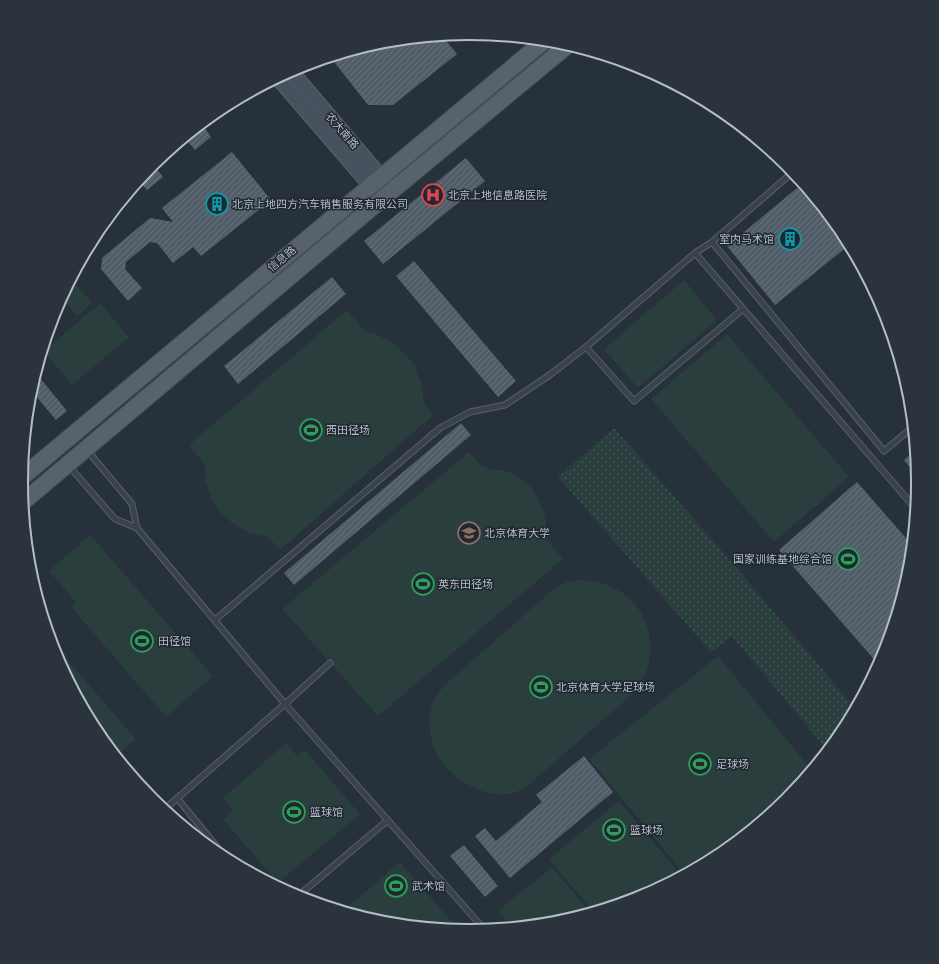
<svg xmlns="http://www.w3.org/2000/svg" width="939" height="964" font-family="'Fira Sans Condensed','Noto Sans SC',sans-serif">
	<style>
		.green { fill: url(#green-dots) }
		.pitch { fill: #293e3d }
		.building { fill: url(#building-hatch) }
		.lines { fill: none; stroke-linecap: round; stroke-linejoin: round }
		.service-casing { stroke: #58606a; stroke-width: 7 }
		.secondary-casing { stroke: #58606a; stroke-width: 16 }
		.primary-casing { stroke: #464e58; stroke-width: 18 }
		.service { stroke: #3a424c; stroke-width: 5 }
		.secondary { stroke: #48525e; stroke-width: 14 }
		.primary { stroke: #58626b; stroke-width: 16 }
		.labels { text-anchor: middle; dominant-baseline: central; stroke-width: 3; stroke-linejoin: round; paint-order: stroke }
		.street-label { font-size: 11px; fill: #b5bdc7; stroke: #1f2731 }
		.poi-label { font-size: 11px; fill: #b5bdc7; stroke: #1f2731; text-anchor: start }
		.rim { fill: none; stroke: #b5bdc7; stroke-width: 2 }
	</style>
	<defs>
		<pattern id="green-dots" width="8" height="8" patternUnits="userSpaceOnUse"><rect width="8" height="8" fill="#293e3d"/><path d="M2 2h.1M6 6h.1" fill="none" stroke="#465858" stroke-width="1.8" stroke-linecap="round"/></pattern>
		<pattern id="building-hatch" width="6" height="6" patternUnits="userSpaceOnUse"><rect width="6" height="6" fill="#515d69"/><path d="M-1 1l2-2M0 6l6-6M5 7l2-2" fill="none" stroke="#68727d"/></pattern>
	</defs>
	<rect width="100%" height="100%" fill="#26313b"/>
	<!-- green -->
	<path class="green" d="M614,428l121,138 120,142 -13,23 -15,19 -95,-114 -21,16 -153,-175z"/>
	<!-- pitch -->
	<path class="pitch" d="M72,279l20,24 -15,13 -15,-18z
		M684,280l33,40 -79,68 -34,-39z
		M100,303l29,34 -57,48 -28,-34z
		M347,310l18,21 9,2 22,12 19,20 8,25v12l10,13 -153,135 -12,-13 -19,-4 -17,-10 -14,-13 -7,-13 -6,-18v-14l-16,-20z
		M727,334l122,143 -75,65 -123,-143z
		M469,452c4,4 10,13 15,15 7,3 15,2 22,4 30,10 42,39 41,69l16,19 -185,157 -96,-107z
		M90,535l123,141 -47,41 -95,-110 5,-5 -27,-31z
		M581,580c19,1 38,7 51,21 24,25 24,65 3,91l-103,90c-7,6 -15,11 -24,12 -29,4 -67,-21 -75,-49 -2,-5 -3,-12 -3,-18 -1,-7 0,-17 3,-24 3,-8 8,-14 14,-20l110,-97 13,-5z
		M51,641l85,98 -19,16 -21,-24 -41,-78z
		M718,656l93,113 -25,30 -68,56 -34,19 -95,-115z
		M286,743l11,13 8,-6 55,64 -82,69 -55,-64 10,-9 -10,-12z
		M619,801l62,74 -40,21 -48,15 -44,-52z
		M400,862l57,66 -2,1 -73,-7 -38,-12z
		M552,867l38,45 -33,10 -46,4 -13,-15z"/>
	<!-- building -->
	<path class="building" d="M442,36l15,18 -64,51h-25l-37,-47 51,-16z
		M202,124l9,13 -16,13 -10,-12z
		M232,152l39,48 -70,56 -8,-9 -20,16 -16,-20 -7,-1 -24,20 -1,7 17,19 -14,13 -27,-32 1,-11 48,-40 23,4 -11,-14z
		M466,158l19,23 -102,83 -19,-23z
		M153,164l10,13 -16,13 -8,-9z
		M802,184l41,49 6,12 -74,60 -48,-59z
		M414,261l102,120 -18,16 -102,-121z
		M332,277l14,17 -108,90 -14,-18z
		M36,373l31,38 -11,9 -25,-30z
		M461,423l10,12 -177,150 -10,-12z
		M915,450l2,26 -13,-16z
		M857,482l55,63 -3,25 -25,84 -6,10 -99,-114z
		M584,756l29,36 -103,86 -35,-42 10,-8 11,13 46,-39 -6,-7z
		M464,845l34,41 -13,11 -35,-41z"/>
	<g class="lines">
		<!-- service casing -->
		<g class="service-casing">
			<path id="service" d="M793,172l-81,70 172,209 29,-24
				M712,242l-17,11 -109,94 48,54 109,-92
				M695,253l220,255
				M87,450l45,54 5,24
				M69,466l46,53 22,9 148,176 199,225
				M215,620l225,-192 30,-16 35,-7 46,-31 35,-27
				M177,798l50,61
				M165,809l120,-105 45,-41
				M298,896l90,-76"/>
		</g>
		<!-- secondary casing -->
		<g class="secondary-casing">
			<path id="secondary" d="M291,71l101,119
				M278,78l104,121"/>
		</g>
		<!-- primary casing -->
		<g class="primary-casing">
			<path id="primary" d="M21,478l523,-437
				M23,502l359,-303 186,-154"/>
		</g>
		<!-- service -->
		<use href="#service" class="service"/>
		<!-- secondary -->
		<use href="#secondary" class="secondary"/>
		<!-- primary -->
		<use href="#primary" class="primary"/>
	</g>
	<!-- icons -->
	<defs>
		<g id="hospital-ring" transform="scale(1.15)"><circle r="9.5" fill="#1f2731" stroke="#e0444e" stroke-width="1.5"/><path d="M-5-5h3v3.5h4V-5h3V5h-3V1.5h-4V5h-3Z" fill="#e0444e"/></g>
		<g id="building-ring" transform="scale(1.15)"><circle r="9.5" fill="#1f2731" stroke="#0f9aa8" stroke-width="1.5"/><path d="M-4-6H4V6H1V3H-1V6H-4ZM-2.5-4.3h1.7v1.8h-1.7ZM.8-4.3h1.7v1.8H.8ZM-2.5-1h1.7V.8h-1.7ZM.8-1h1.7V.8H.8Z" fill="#0f9aa8"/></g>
		<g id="stadium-ring" transform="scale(1.15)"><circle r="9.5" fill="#1f2731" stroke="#2e9e5b" stroke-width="1.5"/><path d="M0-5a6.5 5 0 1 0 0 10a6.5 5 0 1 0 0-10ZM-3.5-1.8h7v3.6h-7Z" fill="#2e9e5b"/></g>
		<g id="university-ring" transform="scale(1.15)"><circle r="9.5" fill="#1f2731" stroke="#8d6e63" stroke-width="1.5"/><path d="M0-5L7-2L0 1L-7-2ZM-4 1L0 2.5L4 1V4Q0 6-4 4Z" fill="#8d6e63"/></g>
	</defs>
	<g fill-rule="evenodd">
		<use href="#hospital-ring" x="433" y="195"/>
		<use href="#building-ring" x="217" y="204"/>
		<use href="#building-ring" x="790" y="239"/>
		<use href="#stadium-ring" x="311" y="430"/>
		<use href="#university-ring" x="469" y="533"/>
		<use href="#stadium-ring" x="848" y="559"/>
		<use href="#stadium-ring" x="423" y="584"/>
		<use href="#stadium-ring" x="142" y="641"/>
		<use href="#stadium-ring" x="541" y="687"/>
		<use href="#stadium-ring" x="700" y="764"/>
		<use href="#stadium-ring" x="294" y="812"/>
		<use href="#stadium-ring" x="614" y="830"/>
		<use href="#stadium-ring" x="396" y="886"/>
	</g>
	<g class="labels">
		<!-- street labels -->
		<g class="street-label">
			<text transform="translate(342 131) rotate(49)">农大南路</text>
			<text transform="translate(282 259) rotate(-40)">信息路</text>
		</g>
		<!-- poi labels -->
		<g class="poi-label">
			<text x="448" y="195">北京上地信息路医院</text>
			<text x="232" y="204">北京上地四方汽车销售服务有限公司</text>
			<text x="774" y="239" text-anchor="end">室内马术馆</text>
			<text x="326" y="430">西田径场</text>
			<text x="484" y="533">北京体育大学</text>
			<text x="832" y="559" text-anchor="end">国家训练基地综合馆</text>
			<text x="438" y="584">英东田径场</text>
			<text x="158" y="641">田径馆</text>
			<text x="556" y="687">北京体育大学足球场</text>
			<text x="716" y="764">足球场</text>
			<text x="310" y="812">篮球馆</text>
			<text x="630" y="830">篮球场</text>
			<text x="412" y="886">武术馆</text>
		</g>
	</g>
	<!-- crop -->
	<path d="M0 0H939V964H0ZM469 40H470A441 441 0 0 1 911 481V483A441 441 0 0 1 470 924H469A441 441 0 0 1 28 483V481A441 441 0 0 1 469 40Z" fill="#2b333d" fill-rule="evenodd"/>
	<path class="rim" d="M469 40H470A441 441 0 0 1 911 481V483A441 441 0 0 1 470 924H469A441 441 0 0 1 28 483V481A441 441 0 0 1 469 40Z"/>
</svg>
